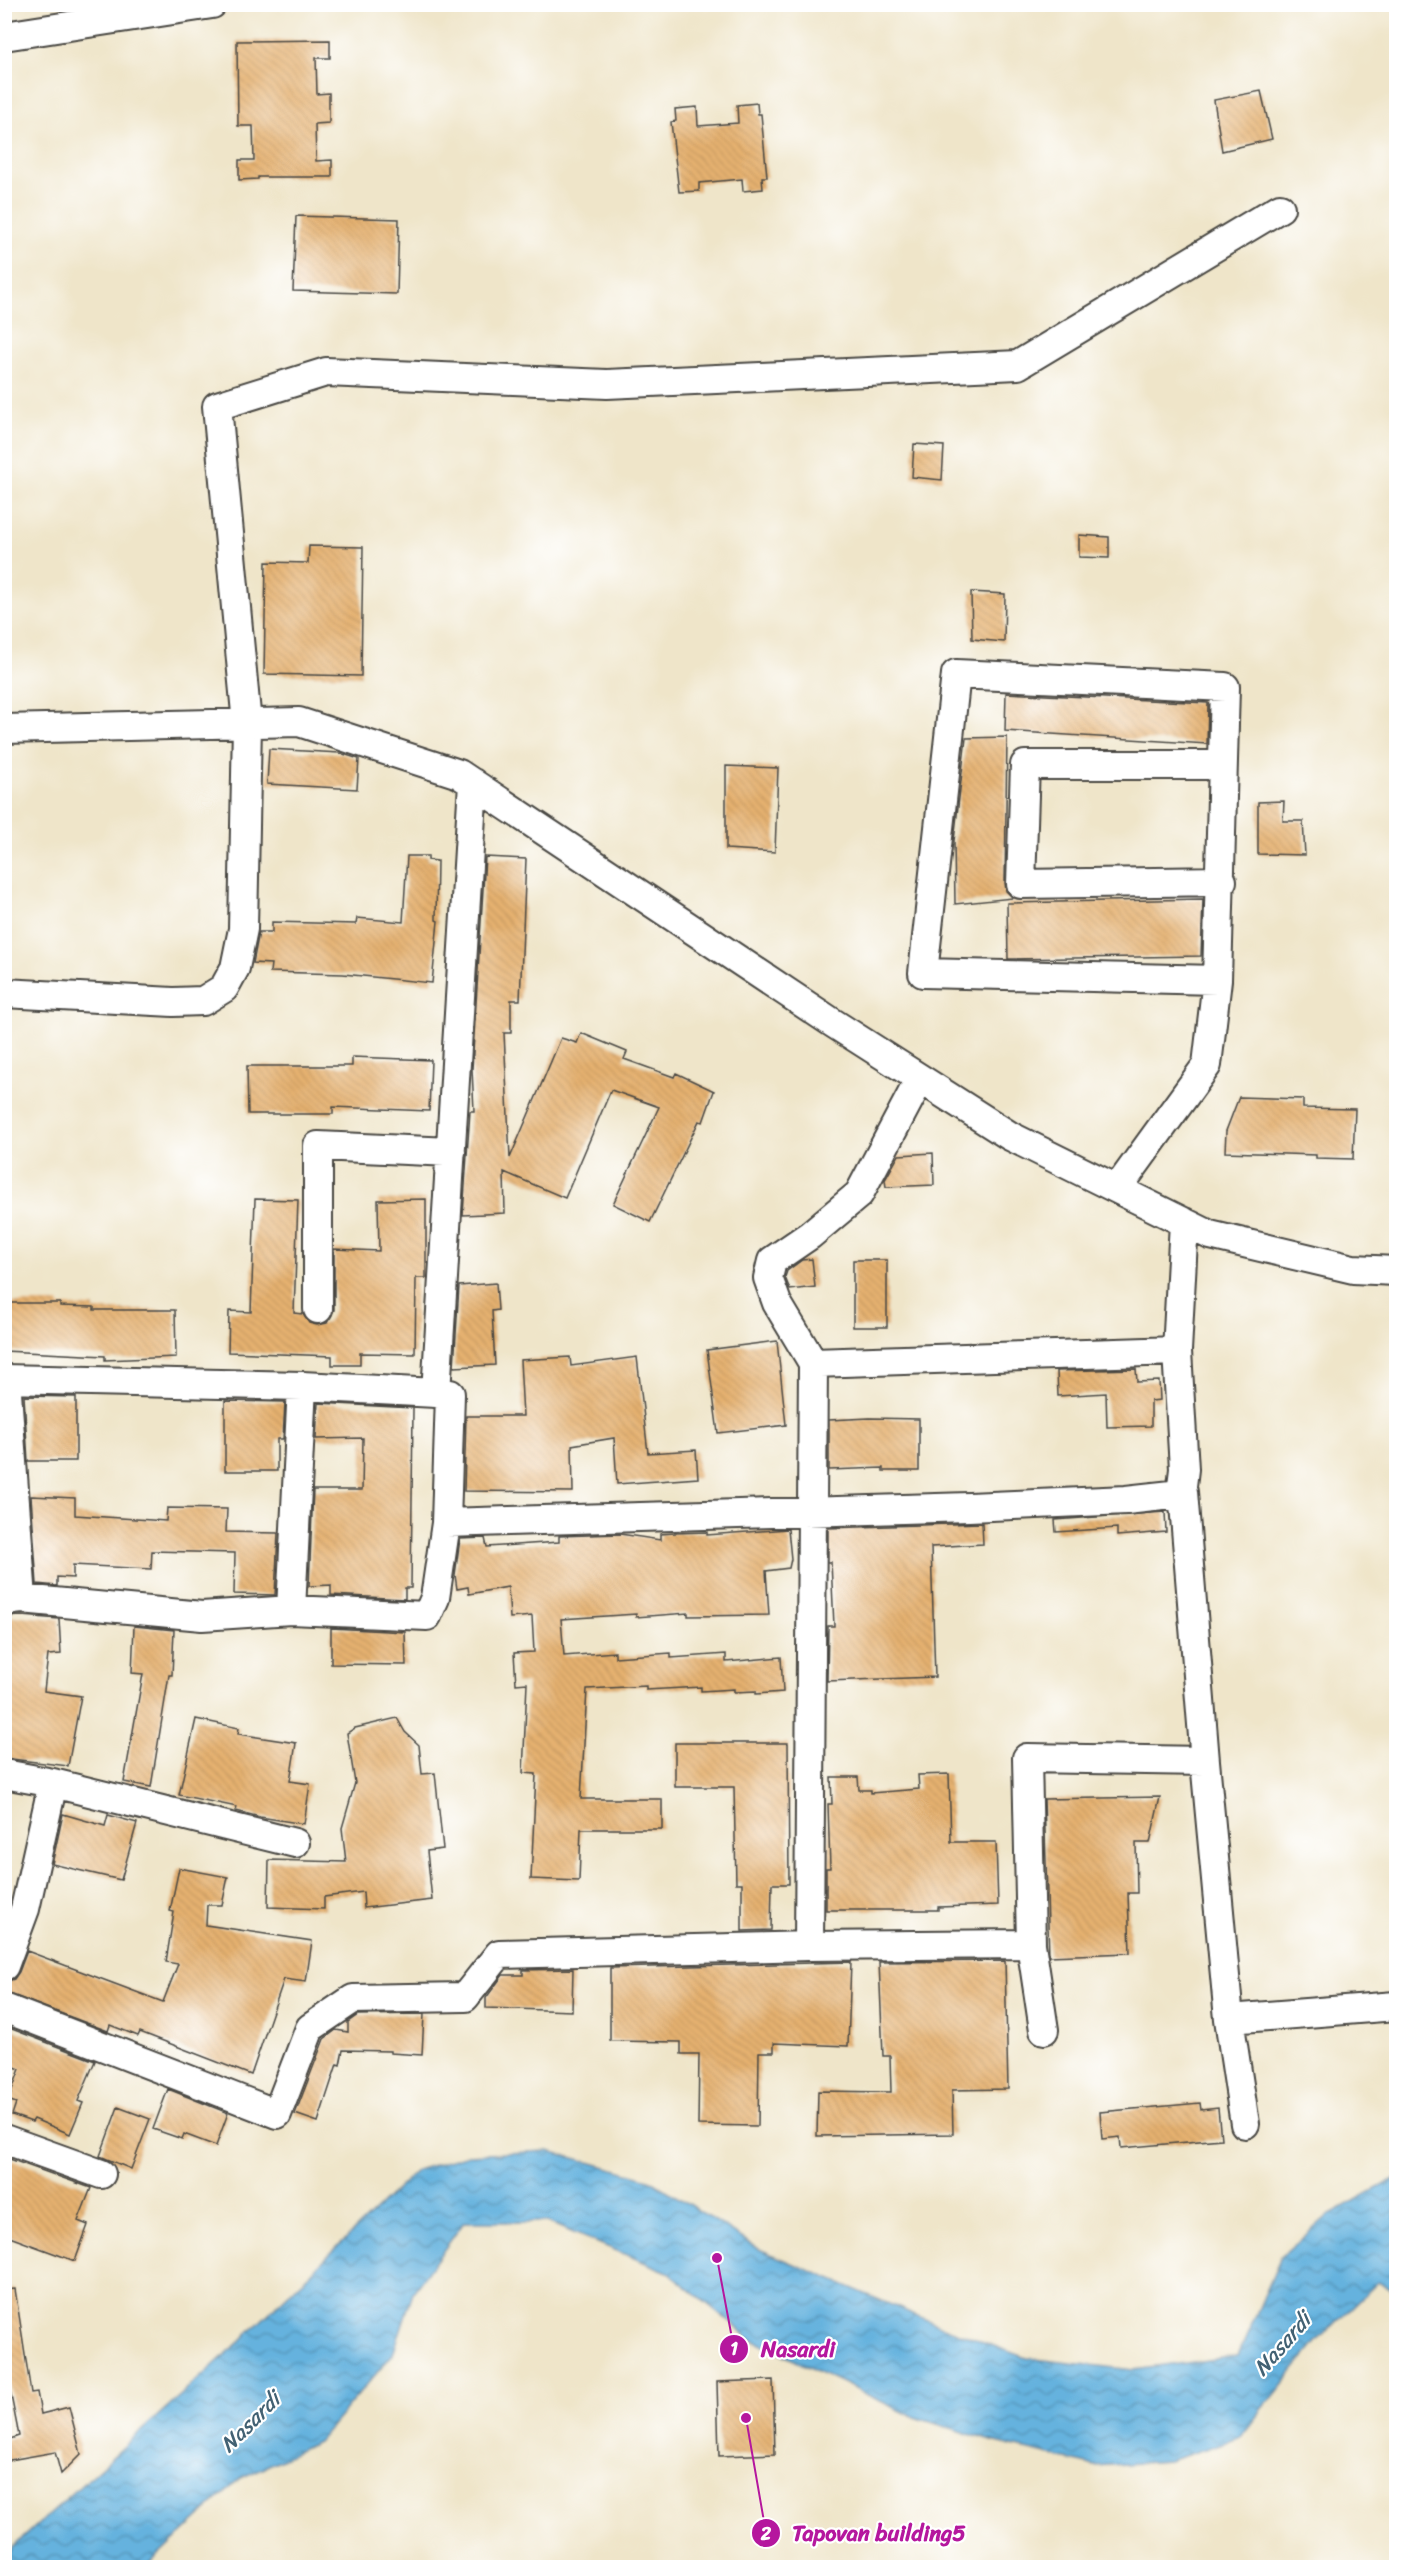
<svg xmlns="http://www.w3.org/2000/svg" width="1401" height="2572" font-family="Sriracha,sans-serif">
	<style>
		.water { fill: url(#water-waves); stroke: #486e84; stroke-width: 1.5 }
		.building { fill: url(#building-back-hatch) }
		.lines { fill: none; stroke-linecap: round; stroke-linejoin: round }
		.minor-casing { stroke: #484743; stroke-width: 32 }
		.minor { stroke: #fff; stroke-width: 28 }
		.labels { text-anchor: middle; dominant-baseline: central; stroke-width: 4.5; stroke-linejoin: round; paint-order: stroke }
		.water-label { font-size: 22px; font-style: italic; fill: #426173; stroke: #fff }
		.leader { fill: none; stroke: #b5179e; stroke-width: 2 }
		.callout-dot { fill: #b5179e; stroke: #fff; stroke-width: 2 }
		.mark-label { font-size: 18px; text-anchor: middle; font-weight: bold; fill: #fff }
		.callout-label { font-size: 22px; text-anchor: middle; font-weight: bold; fill: #b5179e; stroke: #fff; stroke-width: 4.5; stroke-linejoin: round; paint-order: stroke }
	</style>
	<defs>
		<pattern id="water-waves" width="16" height="10" patternUnits="userSpaceOnUse" patternTransform="scale(1.5)"><rect width="16" height="10" fill="#65b2de"/><path d="M0 5q4-4 8 0t8 0" fill="none" stroke="#5391b4"/></pattern>
		<pattern id="building-back-hatch" width="6" height="6" patternUnits="userSpaceOnUse" patternTransform="scale(1.5)"><rect width="6" height="6" fill="#e5b16f"/><path d="M-1 5l2 2M0 0l6 6M5-1l2 2" fill="none" stroke="#c59860"/></pattern>
	</defs>
	<rect width="100%" height="100%" fill="#fff"/>
	<filter id="ink" filterUnits="userSpaceOnUse"><feTurbulence type="fractalNoise" baseFrequency=".0167" numOctaves="2"/><feDisplacementMap in="SourceGraphic" scale="12" xChannelSelector="R" yChannelSelector="G"/><feConvolveMatrix kernelMatrix="1 2 1 2 8 2 1 2 1" color-interpolation-filters="sRGB"/></filter>
	<filter id="wash" filterUnits="userSpaceOnUse"><feTurbulence type="fractalNoise" baseFrequency=".008" numOctaves="4" result="noise"/><feDisplacementMap in="SourceGraphic" scale="24" xChannelSelector="R" yChannelSelector="G"/><feGaussianBlur stdDeviation="1.35" result="paint"/><feColorMatrix in="noise" values="0 0 0 0 0 0 0 0 0 0 0 0 0 0 0 0 0 1.4 0 .05"/><feComposite in="paint" operator="in"/></filter>
	<g filter="url(#wash)">
		<rect width="100%" height="100%" fill="#efe5c9"/>
		<!-- water -->
		<path class="water" d="M549,2151l100,28 110,70 187,79 80,30 108,12 104,-14 43,-99 49,-43 66,-36v114l-18,-10 -61,59 -77,96 -71,24 -74,5 -107,-26 -76,-24 -160,-76 -84,-68 -121,-50h-83l-51,70 -20,62 -75,88 -77,36 -95,89h-141v-9l7,-10 225,-204 180,-174 51,-15z"/>
		<g id="blocks">
			<!-- building -->
			<path class="building" d="M330,40v18h-14l1,36 12,-1v30l-14,1 1,37 16,-1v17h-74v2l-19,1v-20h15l-1,-34h-15l-1,-85z
				M1261,91l11,48 -50,12 -8,-51z
				M757,103l1,11h3l6,63h-5l1,12 -20,2 -1,-12 -43,4v8l-20,1 -8,-70 5,-1 -1,-12 22,-2 1,19 40,-3 -1,-18z
				M296,216l103,3 -2,75 -104,-3z
				M914,444l30,2 -2,34 -30,-3z
				M1079,535l30,2v21l-30,-1z
				M309,546l54,1 -2,129 -97,-2 2,-112 42,1z
				M971,592l34,2 -1,48 -32,-3z
				M1006,693l202,10 -1,41 -202,-13z
				M1007,737l-2,146 1,8 7,7 -58,6 -1,-63 12,-103z
				M269,749l71,4 19,6 -2,30 -90,-5z
				M726,766l52,2 -3,84 -49,-3z
				M1284,801l-1,20h20l2,34 -47,-1v-52z
				M407,856h21v4l9,1 -1,59 2,1 -6,62 -89,-9 -73,-2 1,-8 -18,-1 6,-31h13v-10l84,2 1,-6 46,4z
				M485,857l41,2 -6,141h-9v33h-7l6,125 51,-120 16,5 4,-10 46,19 -3,7 50,18 2,-4 38,18 -11,31 -4,-1 -49,101 -37,-18 46,-97 -48,-17 -46,108 -61,-26 1,41 -42,2 7,-104h4l-2,-42z
				M1203,899l-2,57 -193,3 -1,-56z
				M352,1057l79,3 -2,51 -96,-4v7h-85l-1,-48h105z
				M1239,1097l64,2v9l52,1 -2,50 -37,-1v-3l-91,-3 1,-21z
				M933,1153l1,32 -48,2 -1,-7 14,-25z
				M255,1199l43,1 -4,113 9,1 6,9 8,2 10,-2 7,-13v-61l45,2 -1,-51 48,-1v79h-10l-1,76 -55,-1v12h-28v-9l-104,-4 1,-41 22,1z
				M812,1259l3,28 -25,3 -5,-13 2,-6 15,-11z
				M853,1260h34v67h-34z
				M496,1283l2,27 -6,1 3,54 -41,2 5,-81z
				M4,1303h56v3l34,1v3h81l1,47 -71,3v-4l-101,-5z
				M777,1341l9,84 -68,8 -11,-83z
				M570,1357l1,9 66,-9 11,96 48,-3 2,28 -81,6 -3,-46 -42,7 1,47 -109,-1 2,-75h57l-3,-56z
				M1136,1369l1,13 22,-1 1,19 -9,1v25l-44,1 -1,-34 -48,3 -1,-25z
				M24,1396l52,1v64h-48z
				M225,1401l60,1 -2,37h-6v32h-52z
				M318,1403l95,5 -2,180h-6v11l-74,-4v-10l-22,1 4,-96h49l1,-52 -47,1z
				M870,1418l49,1v52h-36v-3l-54,2v-50z
				M31,1496l44,2v17l91,6 1,-13 60,1 -1,23 52,1 -3,62 -41,-1 1,-41 -83,-2 -1,18 -78,-4v13l-16,-1v9l-20,-2z
				M1165,1512l1,20 -49,4v-8l-61,4 -1,-12z
				M982,1523l1,21 -52,3 4,130 -108,4 1,-55h6l-3,-64h-3v-34z
				M788,1529l3,30 -2,9 -23,3 3,44 -81,1v-3l-52,4v-3l-75,5 3,37 51,-4v5l56,-4v5l55,-4v8l55,-5 2,35 -27,2v-3l-22,1v-3l-33,2v-4l-55,3v-4l-59,3 -6,110h81v30h-81l-2,52 -48,-2 5,-105 -13,-1 4,-90 -11,1 -2,-31 20,-1 -2,-36 -22,2 -2,-31 -39,7 -1,-7 -11,2 -2,-14 5,-36 25,-1 2,9 72,-5v-6l61,-2 40,6v-6l15,-1 32,-1v3z
				M22,1616l37,3 2,35 -13,1 -4,36 37,5 -13,70 -64,-8v-141z
				M134,1626l40,4 -2,45h-3l-18,112 -27,-5 19,-108 -11,-1z
				M331,1628l74,4 1,33 -75,-1z
				M397,1718l8,14 14,13 3,29 13,-1 8,76 -16,2 5,49 -68,8 -1,-16 -39,5v12l-56,-2 1,-47 77,2 -4,-34 13,-45 -8,-50 8,-5z
				M196,1719l43,9 -1,6 58,9 -6,38 20,3 -6,40 -44,-7 -24,-6 1,-4 -58,-12z
				M675,1743h113l1,141h-17l-1,46 -29,1v-48h-6l-2,-96h-59z
				M949,1774l2,68h45l2,63 -60,2v3h-112v-42h4l-2,-64h4l-1,-27h27l1,13h12v3l48,-4 -1,-14z
				M1160,1797l-10,46h-14l1,50h-9l2,60 -81,3 -5,-157z
				M63,1814l42,12 3,-11 29,8 -16,57 -69,-16z
				M179,1868l49,9 -6,28h-15l-1,20 106,16 -6,41 -22,-3 -33,96 -111,-43 -2,4 -28,-11 -2,6 -104,-39 1,-10 9,-3 5,-7 8,-21 136,51 15,-38 -12,-2 8,-50 -4,-1z
				M1005,1961l3,128 -56,1 1,44 -136,2 1,-45 73,1 -1,-36h-7l-4,-94z
				M851,1962l-3,84 -74,-3v9h-15l-1,74 -60,-1 1,-71h-18v-12l-71,-1v-73z
				M573,1969l-1,42 -86,-3v-10l17,-23h20v-5z
				M424,2014l-2,41 -32,-2v-2l-47,-1 -3,15 -3,-1 -19,58 -23,-8 29,-75 12,-9 12,2v-10l10,-7z
				M4,2026l91,35 -17,40 5,2 -13,31 -36,-15 -2,3 -20,-7 4,-12 -8,-3 12,-31 -16,-6z
				M168,2089l60,24 -12,33 -32,-12 -2,5 -29,-10z
				M1200,2103l1,7 17,-2 3,31 -100,9 -1,-11 -18,2 -2,-27z
				M118,2107l32,12 -19,50 -31,-13z
				M4,2157l87,31 -13,33 10,4 -13,36 -71,-26z
				M15,2289l16,104 6,-1 4,22 28,-7 12,47 -20,20 -6,-22 -51,9v-20l15,-5 -12,-61 -3,1v-86z
				M773,2380l2,74 -56,2 -2,-74z"/>
		</g>
	</g>
	<g filter="url(#ink)">
		<use href="#blocks" fill-opacity="0" stroke="#484743" stroke-width="1.5"/>
		<g class="lines">
			<!-- minor casing -->
			<g class="minor-casing">
				<path id="minor" d="M4,36l208,-32
					M4,729l295,-7 160,52 374,249 177,113 200,99 143,34 43,2
					M1222,765h-197l-4,119 201,-3
					M4,993l169,9 30,-1 21,-13 11,-20 8,-39 4,-205 -30,-318 109,-34 281,12 411,-19 262,-157
					M1117,1189l90,-124 10,-85 8,-293 -269,-13 -33,299 294,7
					M318,1309v-163l133,6
					M813,1363l-36,-60 -9,-25 4,-17 38,-26 49,-41 61,-115
					M4,1379l298,7 134,7 37,-610
					M6,1379l16,220
					M436,1393l14,1 -4,129 523,-16 157,-7 55,-6 3,-25 -7,-118 7,-129
					M4,1601l18,-2 180,17 89,-6 136,6 8,-18 11,-75
					M291,1610l11,-224
					M1205,1761l24,258 16,105
					M4,1774l49,9 -28,126 -21,57
					M53,1783l242,60
					M809,1946l4,-583 364,-12
					M4,2008l273,106 33,-86 43,-29 112,-2 34,-43 310,-8 222,-2
					M1229,2019l167,-13
					M1044,2030l-13,-86 -4,-186 178,3 -22,-269
					M4,2139l97,35"/>
			</g>
			<!-- minor -->
			<use href="#minor" class="minor"/>
		</g>
	</g>
	<g class="labels">
		<!-- water labels -->
		<g class="water-label">
			<text transform="translate(1282 2344) rotate(-49)">Nasardi</text>
			<text transform="translate(250 2422) rotate(-45)">Nasardi</text>
		</g>
	</g>
	<!-- callouts -->
	<path class="leader" d="M717 2258L734 2349M746 2418L766 2533"/>
	<g class="callout-dot">
		<circle cx="717" cy="2258" r="6"/>
		<circle cx="746" cy="2418" r="6"/>
		<circle cx="734" cy="2349" r="15"/>
		<circle cx="766" cy="2533" r="15"/>
	</g>
	<g class="mark-label">
		<text x="734" y="2355">1</text>
		<text x="766" y="2540">2</text>
	</g>
	<g class="callout-label">
		<text x="798" y="2357">Nasardi</text>
		<text x="879" y="2541">Tapovan building5</text>
	</g>
	<!-- margin -->
	<rect width="1401" height="2572" fill="none" stroke="#fff" stroke-width="24"/>
</svg>
